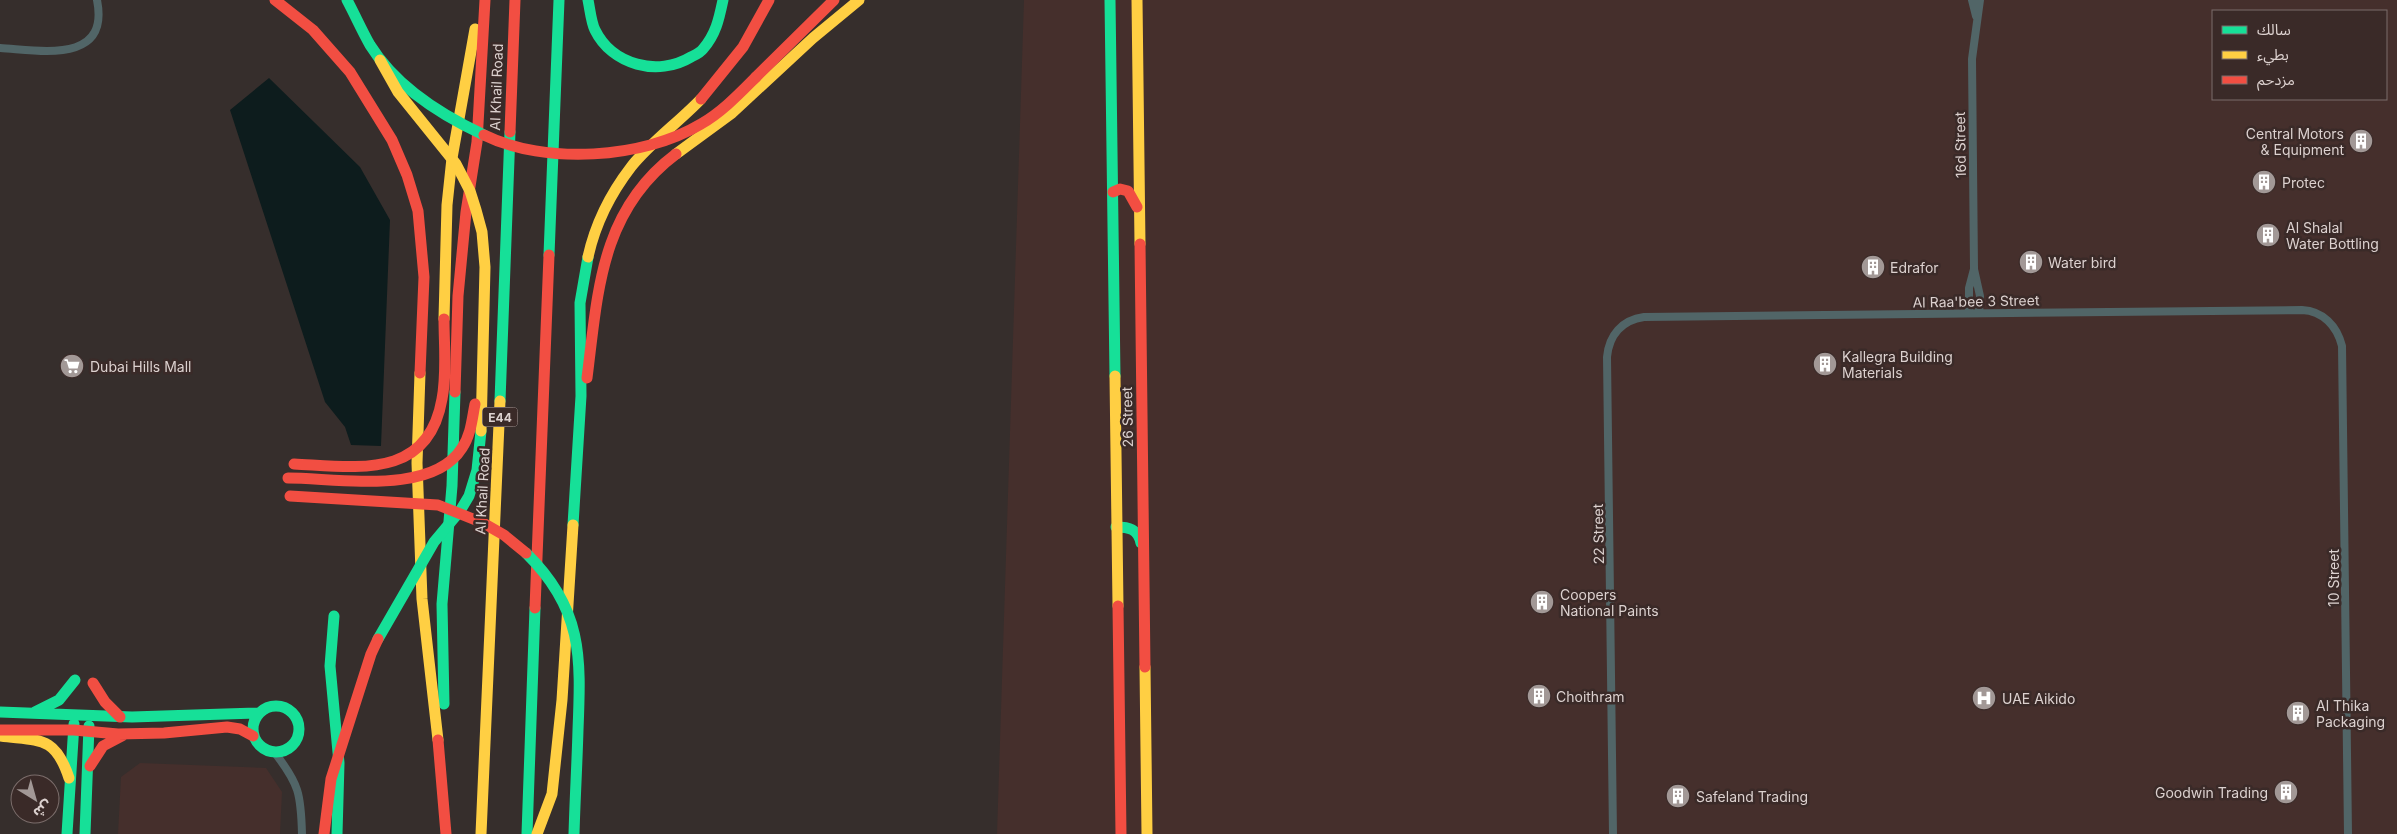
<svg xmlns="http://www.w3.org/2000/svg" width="2397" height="834" font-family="Inter,'Noto Sans Arabic',sans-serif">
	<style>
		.built { fill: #452f2c; fill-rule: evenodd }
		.water { fill: #0d1c1d }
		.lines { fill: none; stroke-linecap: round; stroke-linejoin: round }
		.street { stroke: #516567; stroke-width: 8 }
		.fast { stroke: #16e098; stroke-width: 11 }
		.slow { stroke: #ffcf43; stroke-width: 11 }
		.jam { stroke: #f24e42; stroke-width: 11 }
		.fast-bridge { stroke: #16e098; stroke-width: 11 }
		.slow-bridge { stroke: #ffcf43; stroke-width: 11 }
		.jam-bridge { stroke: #f24e42; stroke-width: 11 }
		.labels { text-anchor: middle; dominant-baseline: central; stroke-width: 5; stroke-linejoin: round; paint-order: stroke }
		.shield { fill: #3a2a28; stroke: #ab9f9d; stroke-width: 1 }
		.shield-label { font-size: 12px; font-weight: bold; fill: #dcd1cf }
		.street-label { font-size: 14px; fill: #dcd1cf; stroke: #3a2a28 }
		.poi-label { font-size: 14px; fill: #dcd1cf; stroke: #3a2a28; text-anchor: start }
	</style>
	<rect width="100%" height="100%" fill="#362e2c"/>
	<!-- built -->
	<path class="built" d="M1024,0h1373v834h-1400zM2213,11h173v88h-173z
		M140,763l126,5 16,24 -2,42h-162l3,-57z"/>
	<!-- water -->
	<path class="water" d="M269,78l91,89 30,53 -9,226 -30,-1 -6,-18 -20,-25 -95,-292z"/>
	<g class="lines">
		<!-- street -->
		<path class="street" d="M1972,0l4,16
			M0,48c39,2 110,17 97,-48
			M1969,313v-25l5,-19
			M1979,313l1,-17 -6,-27 -2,-210 8,-59
			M275,753c24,31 26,41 27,81
			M1613,834l-6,-477c2,-22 15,-37 37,-40l658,-7c21,1 35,16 40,36l6,488"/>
		<!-- fast -->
		<path class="fast" d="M588,0c2,9 3,22 7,30 17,35 63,47 96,27 4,-2 9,-4 12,-8 13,-15 16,-30 20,-49
			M1110,0l5,376
			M549,255l10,-255
			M500,401l10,-269
			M573,525l8,-129 -1,-93 8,-46
			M1116,527c13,0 22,2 25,16
			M334,616l-4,50 9,97 -2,71
			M444,704l-2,-100 10,-118 3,-94
			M253 729a23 23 0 1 1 46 0a23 23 0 1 1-46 0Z
			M0,712l132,5 127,-4
			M35,712l24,-12 16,-20
			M67,834l7,-110
			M85,834l4,-108
			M527,834l8,-226"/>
		<!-- slow -->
		<path class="slow" d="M1137,0l3,244
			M676,154l56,-41 81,-75 46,-38
			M588,257c7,-32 23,-64 43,-90 18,-23 49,-46 70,-68
			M444,319l3,-114 5,-47 23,-129
			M420,373l-3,90 5,136 16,141
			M1115,376l3,230
			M1145,667l2,167
			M0,736c39,5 55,-1 69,42
			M481,834l19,-433
			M537,834l15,-40 10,-94 11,-175"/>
		<!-- jam -->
		<path class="jam" d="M275,0l38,30 37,42 42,68 15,35 11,36 6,66 -4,96
			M756,77l78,-77
			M701,99l42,-52 26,-47
			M510,132l5,-132
			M1113,192l7,-3 8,2 9,16
			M1140,244l5,423
			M587,378c11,-86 13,-167 89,-224
			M455,392l3,-96 8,-84 11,-70 8,-142
			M1118,606l3,228
			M535,608l14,-353
			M93,683l12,19 15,15
			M0,730h74l44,4 46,-1 63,-6 13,2 13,7
			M438,740l8,94
			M90,766l13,-20 19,-10"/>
		<!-- fast-bridge -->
		<path class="fast-bridge" d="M347,0c8,15 15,31 23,45 26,42 71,70 114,90
			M526,553c57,56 55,103 52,177 -1,35 -3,69 -4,104
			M378,639l56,-97 26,-31 9,-15 8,-26 4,-39"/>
		<!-- slow-bridge -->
		<path class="slow-bridge" d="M380,60l18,32 58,72 14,27 6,19 6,22 3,35 -4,164"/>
		<!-- jam-bridge -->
		<path class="jam-bridge" d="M484,135c61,30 159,24 217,-11 21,-12 38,-30 55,-47
			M294,464c63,3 134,16 148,-65 5,-26 2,-54 2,-80
			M288,478c49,0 144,18 174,-30 9,-13 10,-29 13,-44
			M290,496l148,9 45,18 21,12 22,18
			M324,834l7,-55 40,-125 7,-15"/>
	</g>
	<!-- icons -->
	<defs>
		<g id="building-disc" transform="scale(1.25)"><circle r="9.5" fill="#a29896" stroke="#3a2a28"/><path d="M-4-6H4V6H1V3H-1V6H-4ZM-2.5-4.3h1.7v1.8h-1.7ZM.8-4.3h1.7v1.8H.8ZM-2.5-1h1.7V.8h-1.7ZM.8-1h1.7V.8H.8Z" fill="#fff"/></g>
		<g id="supermarket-disc" transform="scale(1.25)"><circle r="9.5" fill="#a29896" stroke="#3a2a28"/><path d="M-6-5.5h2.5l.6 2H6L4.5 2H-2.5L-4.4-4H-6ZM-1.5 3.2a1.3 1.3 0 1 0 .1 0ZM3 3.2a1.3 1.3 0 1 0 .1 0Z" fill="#fff"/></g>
		<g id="hospital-disc" transform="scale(1.25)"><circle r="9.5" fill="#a29896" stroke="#3a2a28"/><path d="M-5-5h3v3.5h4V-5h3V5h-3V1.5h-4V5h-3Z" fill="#fff"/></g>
	</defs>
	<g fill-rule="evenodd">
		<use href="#building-disc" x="2361" y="141"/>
		<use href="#building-disc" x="2264" y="182"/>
		<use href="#building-disc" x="2268" y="235"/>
		<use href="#building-disc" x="2031" y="262"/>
		<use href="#building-disc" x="1873" y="267"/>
		<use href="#building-disc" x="1825" y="364"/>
		<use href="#supermarket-disc" x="72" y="366"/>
		<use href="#building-disc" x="1542" y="602"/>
		<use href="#building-disc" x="1539" y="696"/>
		<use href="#hospital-disc" x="1984" y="698"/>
		<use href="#building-disc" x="2298" y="713"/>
		<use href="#building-disc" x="2286" y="792"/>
		<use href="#building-disc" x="1678" y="796"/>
	</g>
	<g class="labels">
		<!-- shield labels -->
		<rect class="shield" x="482.5" y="407.5" width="35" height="19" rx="4"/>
		<g class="shield-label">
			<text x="500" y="417">E44</text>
		</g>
		<!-- street labels -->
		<g class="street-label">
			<text transform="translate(496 87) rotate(-88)">Al Khail Road</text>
			<text transform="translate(1960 145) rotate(-91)">16d Street</text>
			<text transform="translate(1976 301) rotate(-1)">Al Raa'bee 3 Street</text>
			<text transform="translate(1127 417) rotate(-91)">26 Street</text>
			<text transform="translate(482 491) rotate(-87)">Al Khail Road</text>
			<text transform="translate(1598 534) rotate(-91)">22 Street</text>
			<text transform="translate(2333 578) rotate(-90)">10 Street</text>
		</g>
		<!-- poi labels -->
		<g class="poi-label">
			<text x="2344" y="133" text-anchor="end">Central Motors<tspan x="2344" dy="16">&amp; Equipment</tspan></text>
			<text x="2282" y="182">Protec</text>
			<text x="2286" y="227">Al Shalal<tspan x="2286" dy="16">Water Bottling</tspan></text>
			<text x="2048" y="262">Water bird</text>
			<text x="1890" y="267">Edrafor</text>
			<text x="1842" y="356">Kallegra Building<tspan x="1842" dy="16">Materials</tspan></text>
			<text x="90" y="366">Dubai Hills Mall</text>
			<text x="1560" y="594">Coopers<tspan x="1560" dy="16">National Paints</tspan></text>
			<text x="1556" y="696">Choithram</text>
			<text x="2002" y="698">UAE Aikido</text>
			<text x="2316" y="705">Al Thika<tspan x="2316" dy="16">Packaging</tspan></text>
			<text x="2268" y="792" text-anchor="end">Goodwin Trading</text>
			<text x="1696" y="796">Safeland Trading</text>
		</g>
	</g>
	<!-- legend -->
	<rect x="2212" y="10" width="175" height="90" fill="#3a2a28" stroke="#7b6d6b"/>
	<rect x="2222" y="26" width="25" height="8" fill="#16e098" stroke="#7b6d6b"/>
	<text x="2257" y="35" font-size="15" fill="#dcd1cf">سالك</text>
	<rect x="2222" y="51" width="25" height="8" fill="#ffcf43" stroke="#7b6d6b"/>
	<text x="2257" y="60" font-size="15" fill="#dcd1cf">بطيء</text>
	<rect x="2222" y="76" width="25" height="8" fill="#f24e42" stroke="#7b6d6b"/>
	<text x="2257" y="85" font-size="15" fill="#dcd1cf">مزدحم</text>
	<!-- north arrow -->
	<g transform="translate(35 799) rotate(143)"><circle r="24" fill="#3a2a28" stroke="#7b6d6b"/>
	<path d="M0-4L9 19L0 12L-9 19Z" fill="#a29896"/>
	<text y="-8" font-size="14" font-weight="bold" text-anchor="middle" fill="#dcd1cf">ش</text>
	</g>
</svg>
